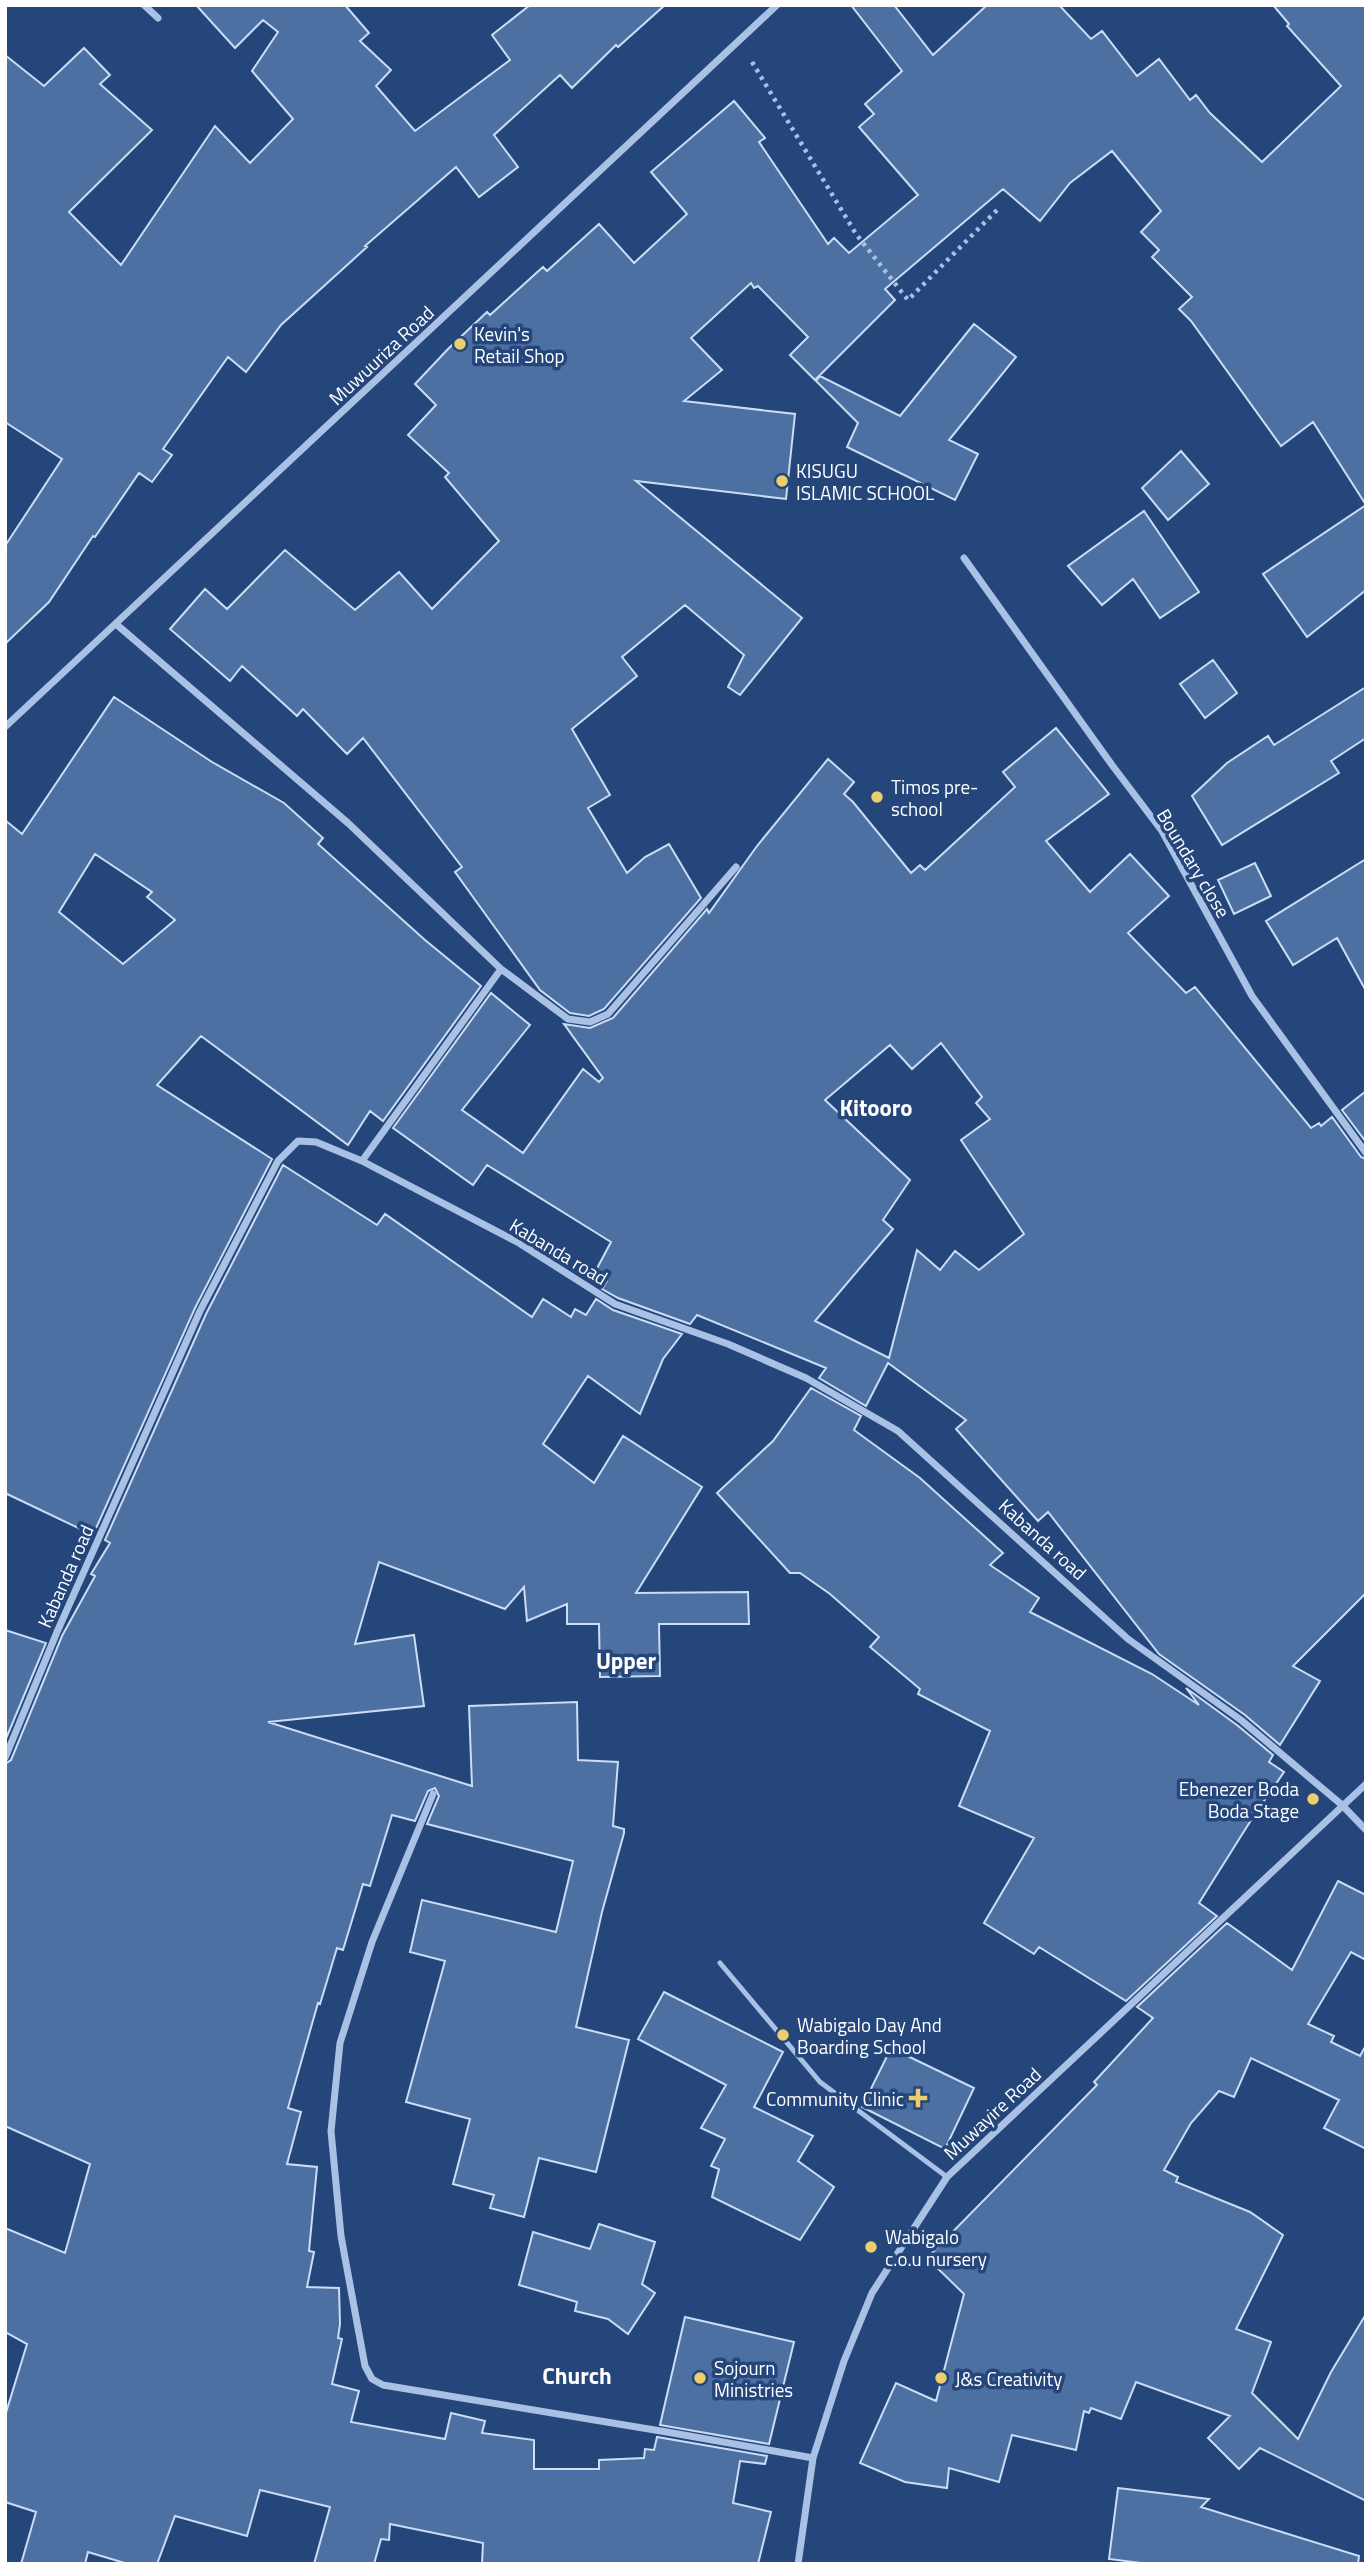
<svg xmlns="http://www.w3.org/2000/svg" width="1371" height="2569" font-family="'Titillium Web',sans-serif">
	<style>
		.building { fill: #4d70a3; stroke: #cbdcf3; stroke-width: 2; fill-rule: evenodd }
		.lines { fill: none; stroke-linecap: round; stroke-linejoin: round }
		.path { stroke: #a9c1e4; stroke-width: 4.5; stroke-dasharray: 3.5 5; stroke-linecap: butt }
		.service { stroke: #a9c1e4; stroke-width: 5 }
		.minor { stroke: #a9c1e4; stroke-width: 7 }
		.poi-dot { fill: #edce6d; stroke: #25467b; stroke-width: 2.5 }
		.labels { text-anchor: middle; dominant-baseline: central; stroke-width: 7; stroke-linejoin: round; paint-order: stroke }
		.poi-label { font-size: 19px; fill: #fff; stroke: #25467b; text-anchor: start }
		.street-label { font-size: 19px; fill: #fff; stroke: #25467b }
		.quarter-label { font-size: 23px; font-weight: bold; fill: #fff; stroke: #25467b }
	</style>
	<rect width="100%" height="100%" fill="#25467b"/>
	<!-- building -->
	<path class="building" d="M196,5h149l24,28 -9,8 31,29 -15,16 39,45 95,-71 -18,-25 38,-30h135l-47,42 -2,-2 -44,43 -12,-13 -66,60 24,32 -39,30 -23,-30 -91,79 2,1 -86,78 -35,47 -18,-15 -65,92 9,6 -20,27 -13,-9 -44,64 -2,-1 -44,66 -44,42v-98l57,-87 -57,-37v-367l39,31 40,-38 26,27 -10,9 52,46 -83,82 52,53 94,-139 35,37 43,-44 -41,-48 26,-39 -15,-12 -28,28z
		M851,5h43l39,50 54,-50h72l32,34 11,-8 35,45 22,-17 31,41 6,-5 14,18 52,49 79,-76 -54,-60 2,-2 -16,-19h93v585l-59,47 -44,-63 103,-69 -53,-83 -32,24 -90,-125 -12,-12 13,-12 -40,-40 7,-7 -18,-18 20,-21 -49,-60 -42,32 -30,38 -37,-32 -118,100 10,11 -80,80 -25,-25 18,-18 -50,-51 -4,2 -3,-5 -60,55 31,32 -38,31 111,13 -9,85 -150,-18 166,137 -62,77 -12,-8 16,-32 -59,-50 -63,52 15,19 -65,53 38,66 -22,13 39,65 18,-16 24,-13 32,54 -97,111 -15,7 -19,-3 -30,-23 -85,-118 7,-5 -99,-129 -16,16 -44,-45 -6,7 -55,-50 -12,15 -60,-52 35,-40 22,20 58,-59 70,60 44,-38 33,37 67,-68 -54,-64 4,-4 -41,-38 28,-30 -21,-21 33,-35 39,-37 3,3 53,-48 4,4 52,-47 35,39 53,-49 -36,-42 83,-71 31,37 -6,4 69,102 6,-6 15,15 69,-58 -59,-68 15,-13 -9,-10 37,-33z
		M974,324l42,33 -67,83 29,14 -23,46 -108,-53 11,-24 -42,-42 4,-5 80,40z
		M1181,451l28,33 -41,36 -26,-32z
		M1144,511l55,81 -39,26 -27,-39 -31,26 -34,-39z
		M1213,660l24,33 -32,25 -25,-34z
		M1366,687v51l-35,23 8,12 -117,72 -30,-49 35,-33 41,-27 6,9z
		M114,697l98,65 72,41 39,35 -5,6 107,96 56,46 -98,135 -13,-10 -22,34 -147,-109 -44,49 115,74 -77,149 -102,227 -88,-42v-673l17,14zM95,854l57,38 -5,5 28,23 -52,44 -64,-52z
		M1056,728l53,66 -63,47 44,51 40,-38 39,42 -41,37 58,60 9,-6 116,141 8,-5 2,3 11,-9 29,40 5,2v434l-73,73 27,15 -40,64 -35,-30 -86,-61 -111,-142 -10,9 -82,-92 10,-9 -78,-57 -22,43 -47,-28 7,-10 -129,-53 -7,9 -72,-26 -16,-9 5,-8 -12,-9 16,-30 -124,-77 -14,20 -80,-57 98,-135 39,32 -68,85 61,43 60,-84 16,13 4,-4 -39,-54 26,4 23,-10 94,-109 2,4 48,-67 71,-87 26,23 -10,12 9,8 58,71 9,-8 5,5 90,-83 -12,-15zM941,1043l41,54 -6,6 14,16 -29,21 63,94 -45,36 -24,-19 -15,19 -23,-20 -28,108 -74,-37 78,-92 -10,-9 27,-40 -85,-80 65,-55 22,24z
		M1366,859v132l-29,-53 -44,27 -27,-44z
		M1255,863l16,33 -37,18 -16,-34z
		M1366,1091v51l-24,-32z
		M283,1165l94,60 8,-11 147,103 11,-18 28,18 4,-8 11,6 10,-16 17,11 69,24 -19,25 -23,55 -52,-38 -45,68 51,39 29,-47 79,51 -66,106 112,-1 1,32h-90l1,52 -60,1 -1,-53h-32v-20l-40,17 -3,-34 -19,22 -126,-47 -24,82 59,-9 10,71 -156,16 204,64 -3,-80 108,-4 1,58 40,2 -5,64 11,3v4l-22,79 -26,115 53,13 -33,132 -57,-14 -15,59 -34,-9 4,-13 -41,-11 17,-65 -64,-17 39,-141 -35,-9 12,-52 134,32 17,-71 -146,-37 12,-28 -4,-8 -7,3 -13,30 -23,-6 -22,71 -7,-2 -20,66 -6,-2 -17,56 -2,-1 -30,105 13,4 -14,52 30,3 -8,84 5,1 -7,35 32,1 1,36 -2,14 4,1 -10,45 27,7 -8,31 94,17 6,-26 34,8 -3,12 52,7v29h65v-9l45,-2 1,-9 9,1 3,-13 110,19 -2,8 -25,-3 -7,42 38,9 -13,52h-276l1,-21 -93,-19 -1,16 -8,-1 -7,25h-60l16,-57 -70,-17 -13,46 -72,-20 -18,48h-29l-40,-12 -3,12h-64l15,-52 -31,-10v-86l22,-72 -22,-12v-104l60,25 25,-89 -85,-38v-362l6,-4 51,-124 33,-60 -4,-2 19,-31 -5,-3 101,-226z
		M811,1388l50,28 -7,14 66,48 83,75 -13,12 49,33 -9,14 122,62 47,31 -13,-17 51,37 36,30 -4,7 15,10 -31,45 -54,86 18,13 -91,85 -87,-54 -5,7 -50,-31 50,-85 -75,-32 31,-75 -72,-37 2,-5 -50,-42 9,-10 -49,-43 -30,-21h-10l-73,-80 56,-52z
		M5,1630l41,13 -41,98z
		M1338,1881l28,14v65l-15,-8 -43,72 26,12 -3,6 29,14 6,-11v104l-42,-21 15,-28 -88,-42 -17,39 -15,-6 -28,32 -27,47 14,7 -2,5 74,30 33,23 -47,94 35,13 -19,51 46,46 33,-67 35,-58v187l-106,-53 -21,21 -31,-31 22,-22 -94,-34 -15,37 -30,-11 -2,5 -5,-2 -8,39 -64,-15 -13,47 -50,-14 -2,20 -42,-6 -45,-19 36,-80 40,18 28,-107 -37,-36 170,-173 -3,-3 59,-64 -16,-11 90,-84 65,47z
		M664,1992l119,60 -29,55 59,29 -15,25 36,26 -34,53 -88,-43 7,-28 -8,-3 14,-27 -24,-11 25,-43 -88,-46z
		M891,2048l83,40 -29,61 -83,-42z
		M599,2224l56,18 -13,42 13,9 -27,41 -20,-15 -33,-8 2,-9 -58,-17 14,-53 57,17z
		M685,2317l109,25 -25,102 -109,-19z
		M1118,2488l91,11 -8,8 158,49 -1,8h-209l-40,-5z"/>
	<g class="lines">
		<!-- path -->
		<path class="path" d="M752,62l104,172 52,66 89,-90"/>
		<!-- service -->
		<path class="service" d="M720,1963l100,119 127,95"/>
		<!-- minor -->
		<path class="minor" d="M144,5l14,13
			M964,558l148,207 50,66 90,165 114,157
			M116,624l232,199 153,146 67,50 22,3 18,-8 128,-147
			M5,727l772,-722
			M362,1161l139,-192
			M5,1758l52,-126 143,-321 78,-150 20,-20 18,1 46,19 157,82 96,61 113,40 78,34 92,53 230,208 113,81 101,85 24,25
			M433,1794l-61,148 -32,101 -9,88 10,105 24,130 7,13 11,6 284,47 146,26
			M798,2564l15,-106 31,-97 28,-68 75,-116 419,-393"/>
	</g>
	<!-- markers -->
	<g class="poi-dot">
		<circle cx="460" cy="344" r="7"/>
		<circle cx="782" cy="481" r="7"/>
		<circle cx="877" cy="797" r="7"/>
		<circle cx="1313" cy="1799" r="7"/>
		<circle cx="783" cy="2035" r="7"/>
		<path d="M914.5 2087.5h7v7h7v7h-7v7h-7v-7h-7v-7h7z"/>
		<circle cx="871" cy="2247" r="7"/>
		<circle cx="700" cy="2378" r="7"/>
		<circle cx="941" cy="2378" r="7"/>
	</g>
	<g class="labels">
		<!-- poi labels -->
		<g class="poi-label">
			<text x="474" y="333">Kevin's<tspan x="474" dy="22">Retail Shop</tspan></text>
			<text x="796" y="470">KISUGU<tspan x="796" dy="22">ISLAMIC SCHOOL</tspan></text>
			<text x="891" y="786">Timos pre-<tspan x="891" dy="22">school</tspan></text>
			<text x="1299" y="1788" text-anchor="end">Ebenezer Boda<tspan x="1299" dy="22">Boda Stage</tspan></text>
			<text x="797" y="2024">Wabigalo Day And<tspan x="797" dy="22">Boarding School</tspan></text>
			<text x="904" y="2098" text-anchor="end">Community Clinic</text>
			<text x="885" y="2236">Wabigalo<tspan x="885" dy="22">c.o.u nursery</tspan></text>
			<text x="714" y="2367">Sojourn<tspan x="714" dy="22">Ministries</tspan></text>
			<text x="955" y="2378">J&amp;s Creativity</text>
		</g>
		<!-- street labels -->
		<g class="street-label">
			<text transform="translate(381 355) rotate(-43)">Muwuuriza Road</text>
			<text transform="translate(1194 863) rotate(59)">Boundary close</text>
			<text transform="translate(559 1251) rotate(31)">Kabanda road</text>
			<text transform="translate(1043 1539) rotate(42)">Kabanda road</text>
			<text transform="translate(65 1576) rotate(-66)">Kabanda road</text>
			<text transform="translate(992 2113) rotate(-43)">Muwayire Road</text>
		</g>
		<!-- quarter labels -->
		<g class="quarter-label">
			<text x="876" y="1107">Kitooro</text>
			<text x="626" y="1660">Upper</text>
			<text x="577" y="2375">Church</text>
		</g>
	</g>
	<!-- border -->
	<rect width="1371" height="2569" fill="none" stroke="#ffffff" stroke-width="14"/>
</svg>
